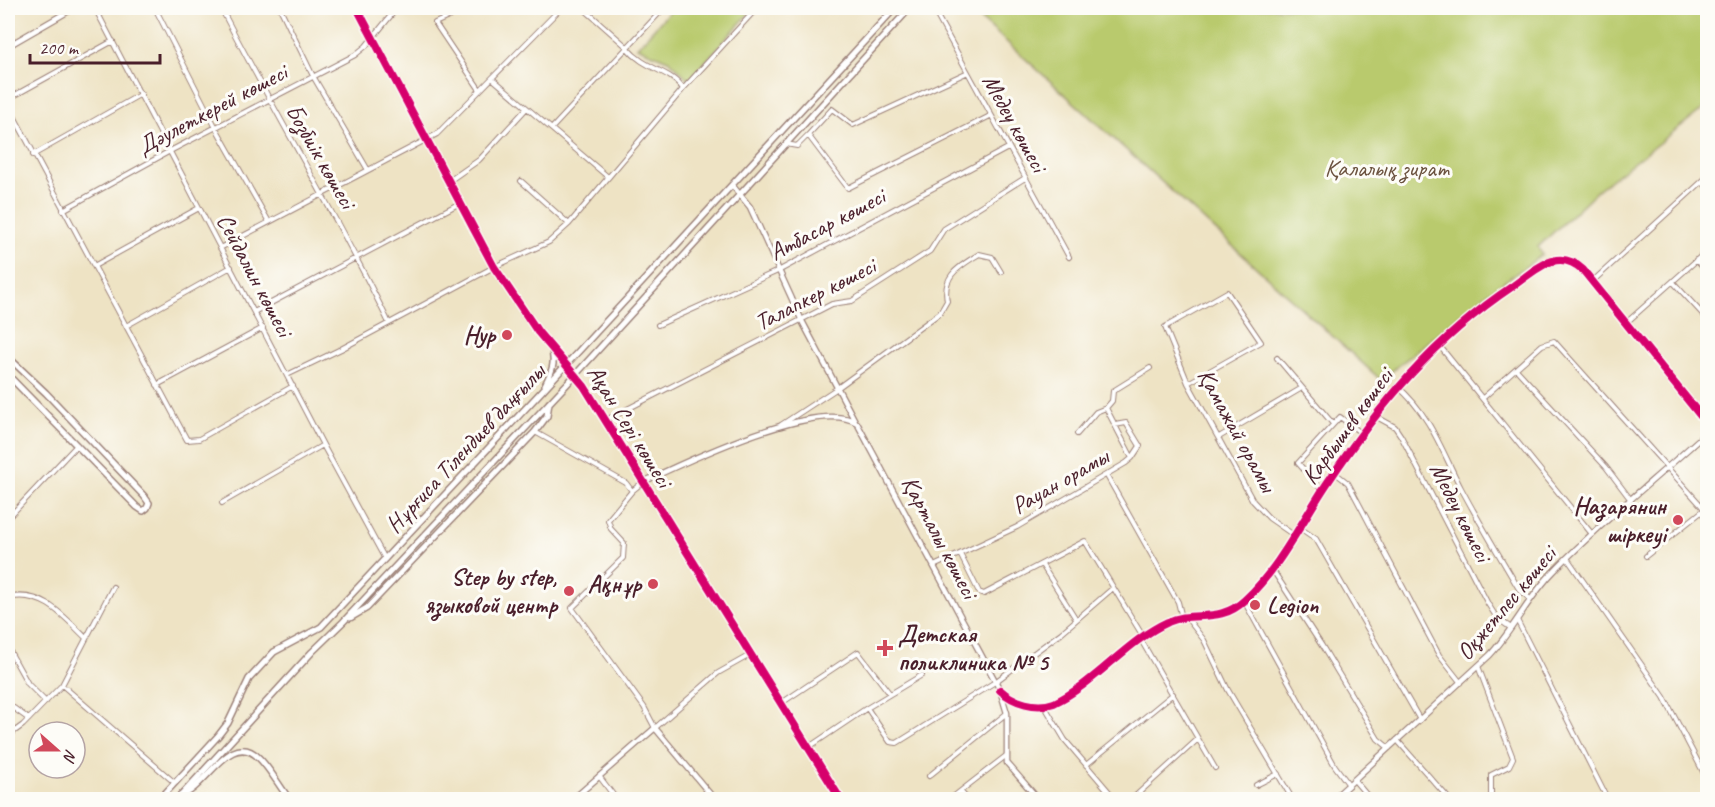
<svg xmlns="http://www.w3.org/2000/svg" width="1715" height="807" font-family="Caveat,sans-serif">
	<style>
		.green { fill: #b9ca6d; stroke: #82744c; stroke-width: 1.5 }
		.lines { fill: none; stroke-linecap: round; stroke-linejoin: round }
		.minor-casing { stroke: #9c8178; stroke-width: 6 }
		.tertiary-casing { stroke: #9c8178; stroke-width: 7 }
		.secondary-casing { stroke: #9c8178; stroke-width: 8 }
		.primary-casing { stroke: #9c8178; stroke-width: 8 }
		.minor { stroke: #fff; stroke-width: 4 }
		.tertiary { stroke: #fff; stroke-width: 4.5 }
		.secondary { stroke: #fff; stroke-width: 5 }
		.primary { stroke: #fff; stroke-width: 5 }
		.cycleway-casing { stroke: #fdfcf7; stroke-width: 11 }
		.cycleway { stroke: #d6006c; stroke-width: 8 }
		.poi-dot { fill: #d1495b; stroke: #fdfcf7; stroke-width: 2 }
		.labels { text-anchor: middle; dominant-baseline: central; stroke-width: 6; stroke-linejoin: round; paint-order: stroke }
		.street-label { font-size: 24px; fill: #4a1f2b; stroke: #fdfcf7 }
		.park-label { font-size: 24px; fill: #6b523f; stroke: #fdfcf7 }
		.poi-label { font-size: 24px; font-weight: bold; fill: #4a1f2b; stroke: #fdfcf7; text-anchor: end }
	</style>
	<rect width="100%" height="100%" fill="#fdfcf7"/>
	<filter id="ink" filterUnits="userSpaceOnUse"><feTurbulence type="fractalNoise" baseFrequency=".0167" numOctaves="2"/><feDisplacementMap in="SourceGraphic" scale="12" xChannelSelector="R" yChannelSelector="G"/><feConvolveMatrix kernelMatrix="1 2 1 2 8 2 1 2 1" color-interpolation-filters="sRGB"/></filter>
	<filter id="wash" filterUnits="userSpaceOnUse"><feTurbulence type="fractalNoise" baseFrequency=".008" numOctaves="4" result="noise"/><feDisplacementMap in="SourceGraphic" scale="24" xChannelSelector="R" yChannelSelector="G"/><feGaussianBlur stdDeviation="1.35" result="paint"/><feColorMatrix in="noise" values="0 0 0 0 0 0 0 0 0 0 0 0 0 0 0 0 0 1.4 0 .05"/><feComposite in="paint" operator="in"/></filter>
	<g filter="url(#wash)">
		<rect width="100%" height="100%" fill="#eee3c4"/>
		<!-- green -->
		<path class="green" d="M673,8h81l-65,72 -19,-19 -33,-14z
			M969,8h738v98l-108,83 -61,58 4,8 -58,41 -103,84z"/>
	</g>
	<g filter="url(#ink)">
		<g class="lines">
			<!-- minor casing -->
			<g class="minor-casing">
				<path id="minor" d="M95,8l228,437 62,114
					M155,8l61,120 53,94
					M221,8c54,106 116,207 168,315
					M280,8l33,68 55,94
					M468,8l-33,15 45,67
					M583,8l44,39
					M928,8l8,6 133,243
					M493,79l115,98
					M683,89l74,-81
					M8,99l105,-58
					M8,105l179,335 12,-1 94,-53
					M553,127l111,-119
					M808,135l24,-26 21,16 113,-52
					M786,144l11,2 11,-11 40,53 142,-72
					M33,155l108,-61
					M449,181l30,-21 47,-51
					M521,181l48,43
					M1702,182l6,6
					M63,210l107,-59 185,-96 11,-9 31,-38
					M220,248l217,-114 124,-126
					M1696,260l12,13
					M94,266l105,-58
					M1593,281l115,-105
					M1673,282l35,38
					M254,312l206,-109
					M1627,322l81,-72
					M658,325l122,-55 228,-122
					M126,326l105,-59
					M1438,344l154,190
					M1277,358l56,66
					M1516,369l90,98 25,33
					M287,375l54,-26 153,-82 55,-25 20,-18 114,-135c-12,-19 -38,-19 -56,-41
					M1188,383l73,-41 -34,-50 -62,35 23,56 65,118 16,17 26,18
					M157,385l106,-57
					M1397,386c33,28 45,65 64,102 18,34 38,67 58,101l11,10
					M1483,398l59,-53 12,-4 154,172
					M1375,416l20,11 6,9 87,168 9,14 14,10
					M604,421l228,-117 20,-3 78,-50 14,-22 81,-51
					M781,425l55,-36 104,-76 7,-12c-5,-26 12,-34 32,-47l13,3 9,15
					M1115,425l11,-2 14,23 -8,12
					M535,432l91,51 6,8 11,-9 198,318
					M1077,434l19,-22 10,-4
					M1219,437l83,-49
					M1334,472l14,11 91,172 22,28
					M1107,476l71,126 4,16
					M1322,490l-24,-27 42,-46 21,16
					M632,491l-24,29 3,9 13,14 -1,15 -51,50 72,99 11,21 63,-55 32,-18
					M222,503l101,-58
					M8,518l69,-73
					M1300,528l16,11 104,181
					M960,554l19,38 5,2 101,-53 59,97
					M1646,556l59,-47
					M1567,558l97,139 44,84
					M936,565l81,-38 109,-64 6,-5 -26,-50 6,-7 1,-10 37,-23
					M1042,565l34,54
					M1272,569l50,77 56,93 11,9
					M1244,601l91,165 14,19
					M8,603l4,-6c33,-5 52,20 74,41
					M1187,618l17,22 24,50 65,110
					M1517,620l91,180
					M1141,640l74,128
					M8,648l20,36 18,18
					M1478,666l35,92 -4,8 -18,9v25
					M62,685l113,98
					M8,704l21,15
					M780,704l78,-52 32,42
					M1044,705l21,35 51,60
					M867,708l23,34 7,1 98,-61 66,-49 52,-45
					M8,736l15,-11 39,-40 51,-98
					M1397,740l53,60
					M809,747l58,-39 55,-33
					M1086,765l87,-71
					M599,776l18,24
					M929,776l78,-63
					M8,779l2,2
					M1354,780l17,20
					M1256,785l22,-11
					M961,792l7,8
					M949,800l58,-45
					M1131,800l67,-61"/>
			</g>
			<!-- tertiary casing -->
			<g class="tertiary-casing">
				<path id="tertiary" d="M357,8l137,259 44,65 38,42 67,108c40,-19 176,-85 214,-59l143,267 7,23v50l32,37
					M8,46l66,-38
					M732,185l18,22 52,114 53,100
					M1002,692c13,12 35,16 52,11 42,-20 72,-62 114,-81 25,-12 51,3 77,-22 36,-34 56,-78 83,-118 52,-78 106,-143 185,-196 23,-16 44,-40 70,-16l125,155
					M572,800l83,-72 60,72
					M1332,800l158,-145c24,-26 39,-59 64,-84 48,-50 103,-93 154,-140"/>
			</g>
			<!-- secondary casing -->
			<g class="secondary-casing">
				<path id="secondary" d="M8,357l38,36 98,103 5,7 -2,5 -4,3 -6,-4 -129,-132
					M180,796c26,-7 50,-68 79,-38 12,12 20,28 31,42"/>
			</g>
			<!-- primary casing -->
			<g class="primary-casing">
				<path id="primary" d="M545,385c7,-14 11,-22 6,-38
					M350,618l17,-10 168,-176 12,-16 2,-13
					M159,800l59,-64 10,-13 21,-44 25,-27 47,-25 220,-235 354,-384
					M177,800l135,-148 31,-30 224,-238 343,-376"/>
			</g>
			<!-- minor -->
			<use href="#minor" class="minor"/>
			<!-- tertiary -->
			<use href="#tertiary" class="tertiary"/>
			<!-- secondary -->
			<use href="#secondary" class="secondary"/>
			<!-- primary -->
			<use href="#primary" class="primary"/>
			<!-- cycleway casing -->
			<g class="cycleway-casing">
				<path id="cycleway" d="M357,8l137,259 44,65 46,54 257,414
					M1000,690c14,13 36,19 54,13 42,-20 72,-62 114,-81 25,-12 51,3 77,-22 36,-34 56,-78 83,-118 52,-78 106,-143 185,-196 23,-16 44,-40 70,-16l125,155"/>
			</g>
			<!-- cycleway -->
			<use href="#cycleway" class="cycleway"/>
		</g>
	</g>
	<!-- markers -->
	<g class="poi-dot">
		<circle cx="507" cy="335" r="6"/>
		<circle cx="1678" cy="520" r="6"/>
		<circle cx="653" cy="584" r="6"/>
		<circle cx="569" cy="591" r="6"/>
		<circle cx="1255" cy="605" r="6"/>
		<path d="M882 639h6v6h6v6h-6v6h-6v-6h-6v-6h6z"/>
	</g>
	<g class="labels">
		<!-- street labels -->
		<g class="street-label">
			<text transform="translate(212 109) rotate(-28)">Дәулеткерей көшесі</text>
			<text transform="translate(1015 123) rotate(61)">Медеу көшесі</text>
			<text transform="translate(321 156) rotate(60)">Бозбиік көшесі</text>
			<text transform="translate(827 224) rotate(-28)">Атбасар көшесі</text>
			<text transform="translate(255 275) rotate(62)">Сейдалин көшесі</text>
			<text transform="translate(815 294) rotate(-27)">Талапкер көшесі</text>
			<text transform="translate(630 426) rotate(58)">Ақан Сері көшесі</text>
			<text transform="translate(1347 426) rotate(-54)">Карбышев көшесі</text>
			<text transform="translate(1237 430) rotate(61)">Қамажай орамы</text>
			<text transform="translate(465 448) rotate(-47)">Нұрғиса Тілендиев даңғылы</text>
			<text transform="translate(1060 481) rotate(-30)">Рауан орамы</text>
			<text transform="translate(1461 512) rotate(63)">Медеу көшесі</text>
			<text transform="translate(940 537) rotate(62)">Қарталы көшесі</text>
			<text transform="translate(1506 603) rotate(-50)">Оқжетпес көшесі</text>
		</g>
		<!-- park labels -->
		<g class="park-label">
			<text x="1387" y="168">Қалалық зират</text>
		</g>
		<!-- poi labels -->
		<g class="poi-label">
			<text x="495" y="335">Нур</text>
			<text x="1666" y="506">Назарянин<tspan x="1666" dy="28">шіркеуі</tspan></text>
			<text x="557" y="577">Step by step,<tspan x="557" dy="28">языковой центр</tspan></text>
			<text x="641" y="584">Ақнұр</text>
			<text x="1267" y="605" text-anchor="start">Legion</text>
			<text x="898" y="634" text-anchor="start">Детская<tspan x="898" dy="28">поликлиника № 5</tspan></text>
		</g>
	</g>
	<!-- margin -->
	<rect width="1715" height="807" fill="none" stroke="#fdfcf7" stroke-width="30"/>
	<!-- north arrow -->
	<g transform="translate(57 750) rotate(111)"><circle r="28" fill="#fdfcf7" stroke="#b5a4a5" stroke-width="1.5"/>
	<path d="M0-4.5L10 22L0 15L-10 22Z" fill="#d1495b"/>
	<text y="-9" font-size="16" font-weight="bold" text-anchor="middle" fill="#4a1f2b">N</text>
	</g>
	<!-- scale -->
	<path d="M30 54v9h130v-9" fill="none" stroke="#4a1f2b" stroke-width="3"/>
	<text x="39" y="54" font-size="18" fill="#4a1f2b" stroke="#fdfcf7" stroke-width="4.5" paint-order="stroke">200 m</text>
</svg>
